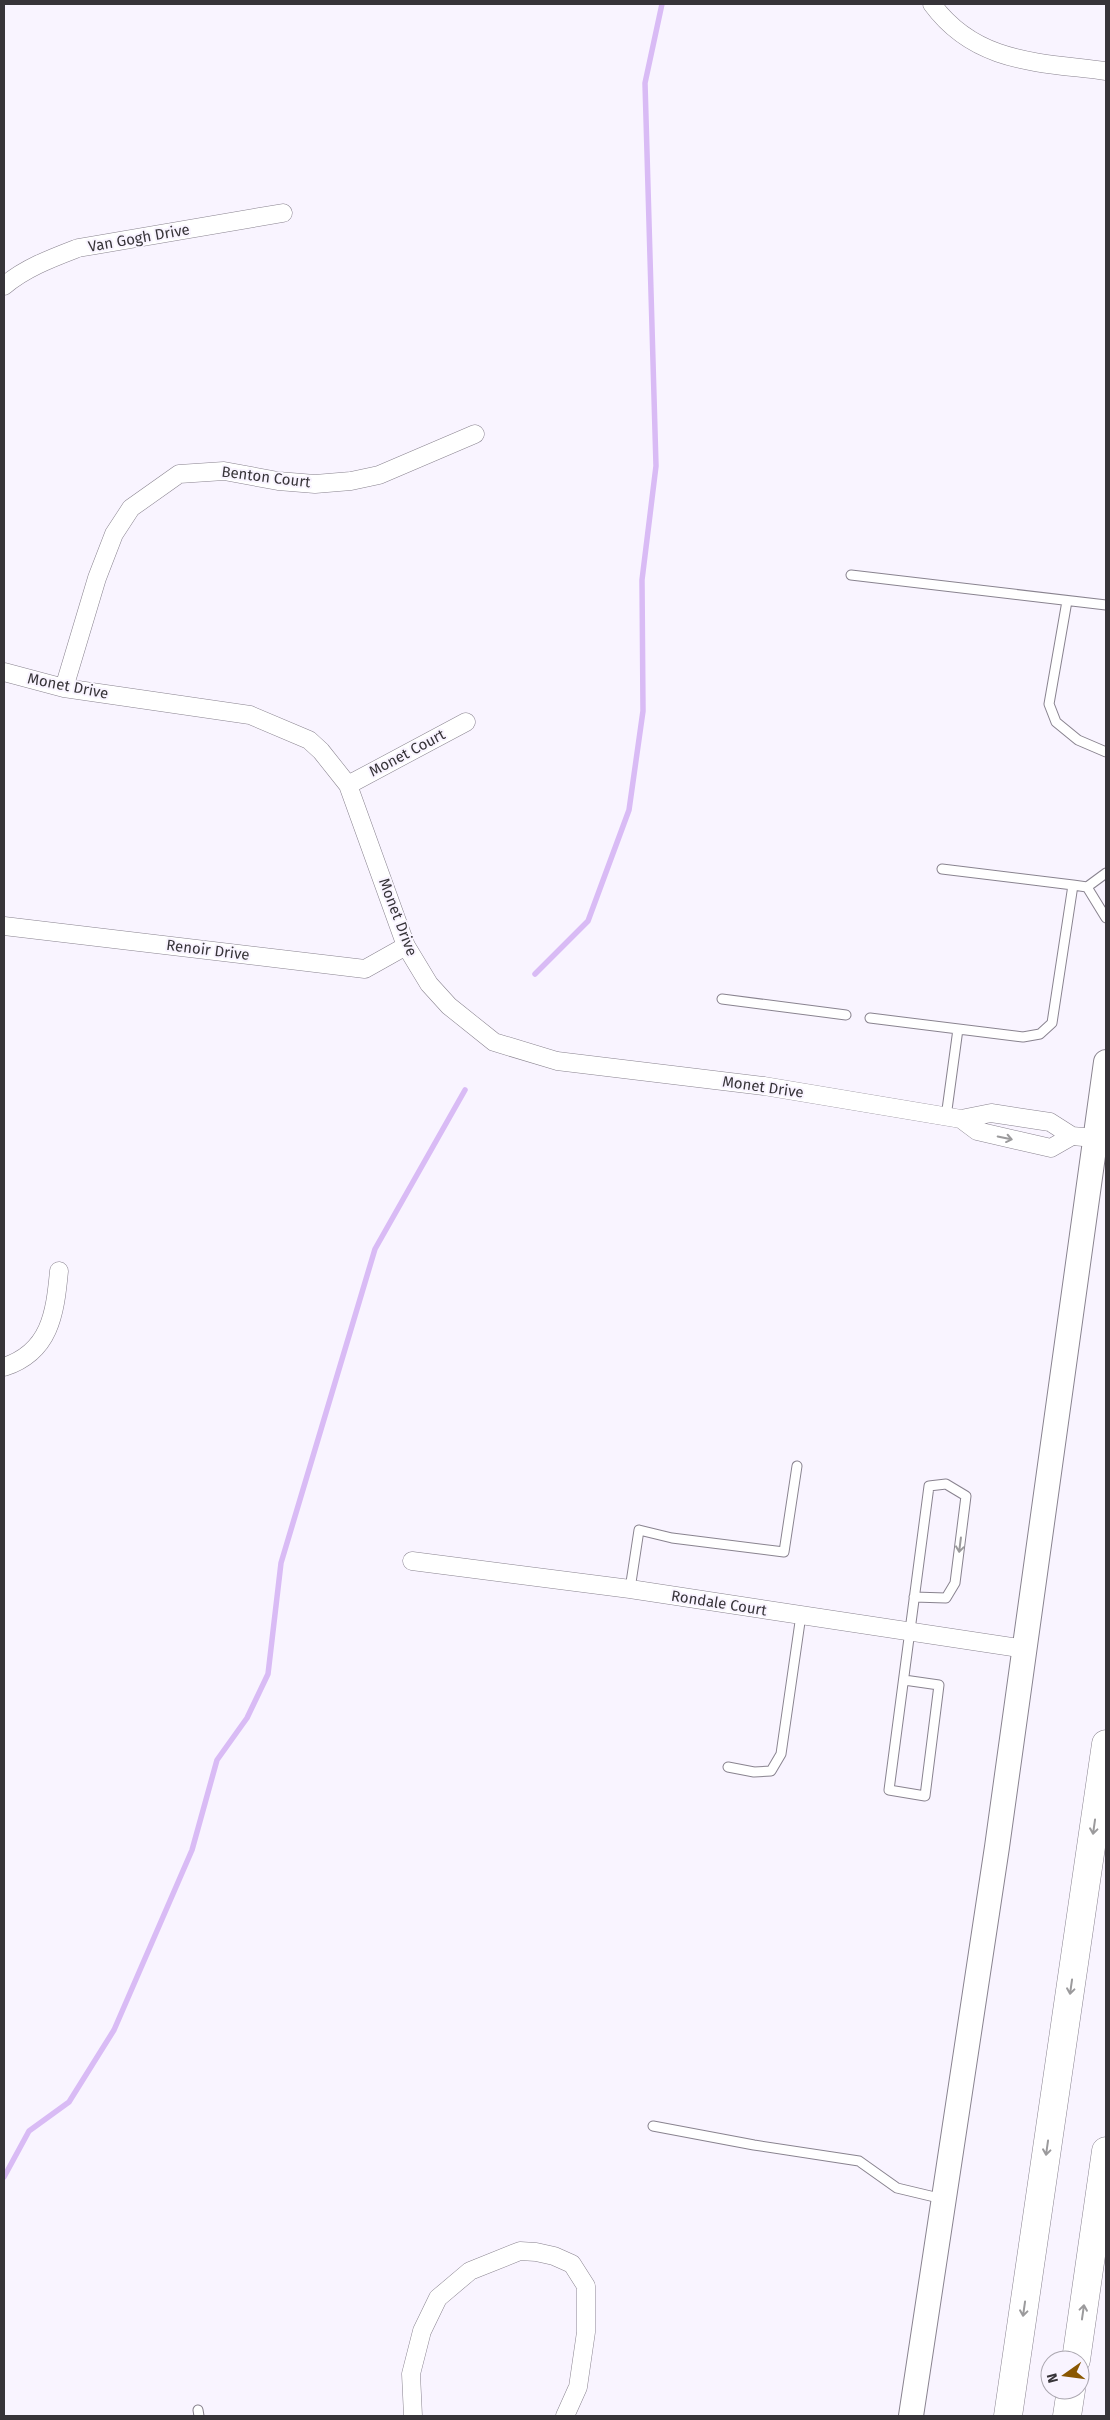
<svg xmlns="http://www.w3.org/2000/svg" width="1110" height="2420" font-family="'Fira Sans',sans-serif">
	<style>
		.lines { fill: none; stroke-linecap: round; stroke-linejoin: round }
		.stream { stroke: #d9bbf5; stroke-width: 5.5 }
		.service-casing { stroke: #89838f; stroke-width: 11 }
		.minor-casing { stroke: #89838f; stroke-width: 19 }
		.secondary-casing { stroke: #89838f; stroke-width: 26 }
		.motorway-casing { stroke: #89838f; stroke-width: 29 }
		.service { stroke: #fff; stroke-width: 9 }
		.minor { stroke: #fff; stroke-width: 18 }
		.secondary { stroke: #fff; stroke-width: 24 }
		.motorway { stroke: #fff; stroke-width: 28 }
		.oneway { stroke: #9b9a9c }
		.labels { text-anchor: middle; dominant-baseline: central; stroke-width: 4; stroke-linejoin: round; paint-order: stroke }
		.street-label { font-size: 15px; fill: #373439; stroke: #f9f4ff }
	</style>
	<rect width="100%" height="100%" fill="#f9f4ff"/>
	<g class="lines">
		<!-- stream -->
		<path class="stream" d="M535,974l53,-53 41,-111 14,-99 -1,-131 14,-114 -11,-383 17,-79
			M4,2177l25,-46 40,-29 45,-72 78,-180 25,-90 30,-42 21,-44 13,-111 94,-314 90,-159"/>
		<!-- service casing -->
		<g class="service-casing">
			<path id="service" d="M851,575l255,30
				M1067,601l-18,103 7,18 22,18 28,12
				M942,869l131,16
				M1087,887l19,31
				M722,999l124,16
				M870,1018l153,19 17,-3 12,-11 21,-138 14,2 19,-14
				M946,1117l12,-88
				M630,1589l9,-59 33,8 112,14 13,-86
				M904,1680l35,5 -14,111 -36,-6 40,-304 17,-2 20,12 -11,87 -9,15 -32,-1
				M728,1767l26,5 17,-1 10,-17 20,-139
				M653,2126l101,19 105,16 38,27 46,11
				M198,2410l1,6"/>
		</g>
		<!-- minor casing -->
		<g class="minor-casing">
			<path id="minor" d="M932,4c44,60 107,58 174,67
				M4,286c21,-18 48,-28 74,-38l205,-35
				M4,672l60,16 186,27 59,25 12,11 27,34 58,161 23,38 20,22 45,36 63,19 207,25 197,33 30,-6 59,9 22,14 23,2
				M64,688l33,-110 17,-44 17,-26 48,-34 45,-3 54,10 37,3 36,-3 28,-6 96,-41
				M348,785l118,-63
				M4,926l361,43 41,-23
				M961,1119l16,12 74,17 21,-12
				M4,1367c46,-15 51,-53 55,-96
				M412,1561l218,28 395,60
				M413,2416l-2,-42 11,-43 16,-33 32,-27 50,-20 16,1 18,4 18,8 14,22v46l-8,55 -13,29"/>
		</g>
		<!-- secondary casing -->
		<g class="secondary-casing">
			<path id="secondary" d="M911,2416l86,-569 109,-785"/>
		</g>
		<!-- motorway casing -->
		<g class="motorway-casing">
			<path id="motorway" d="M1076,2360l30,-209
				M1008,2416l98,-672
				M1067,2416l4,-26"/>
		</g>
		<!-- service -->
		<use href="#service" class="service"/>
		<!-- minor -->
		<use href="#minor" class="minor"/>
		<!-- secondary -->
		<use href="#secondary" class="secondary"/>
		<!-- motorway -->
		<use href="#motorway" class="motorway"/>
	</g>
	<!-- one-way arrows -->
	<defs><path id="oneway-shaft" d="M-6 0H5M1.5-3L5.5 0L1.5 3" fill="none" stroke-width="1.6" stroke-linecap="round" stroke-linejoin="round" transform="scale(1.25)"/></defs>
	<g class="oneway">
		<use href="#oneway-shaft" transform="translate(1005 1138) rotate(12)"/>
		<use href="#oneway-shaft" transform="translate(960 1545) rotate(97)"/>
		<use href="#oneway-shaft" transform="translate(1094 1827) rotate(98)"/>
		<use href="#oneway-shaft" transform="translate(1071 1987) rotate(98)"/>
		<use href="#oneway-shaft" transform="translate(1047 2148) rotate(98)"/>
		<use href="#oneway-shaft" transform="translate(1024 2309) rotate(98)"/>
		<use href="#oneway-shaft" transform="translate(1083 2312) rotate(-82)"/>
	</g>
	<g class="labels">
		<!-- street labels -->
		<g class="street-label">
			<text transform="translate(139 238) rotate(-10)">Van Gogh Drive</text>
			<text transform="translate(266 477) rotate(7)">Benton Court</text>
			<text transform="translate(68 686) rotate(11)">Monet Drive</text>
			<text transform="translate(407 753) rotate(-28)">Monet Court</text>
			<text transform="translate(398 917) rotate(69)">Monet Drive</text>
			<text transform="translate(208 950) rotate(7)">Renoir Drive</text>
			<text transform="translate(763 1087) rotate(8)">Monet Drive</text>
			<text transform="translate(719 1603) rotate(9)">Rondale Court</text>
		</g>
	</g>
	<!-- border -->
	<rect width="1110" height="2420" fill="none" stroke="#373439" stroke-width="10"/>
	<!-- north arrow -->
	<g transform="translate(1065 2375) rotate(256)"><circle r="24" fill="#f9f4ff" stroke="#aba7b0"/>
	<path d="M0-4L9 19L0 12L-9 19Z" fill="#8a5701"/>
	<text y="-8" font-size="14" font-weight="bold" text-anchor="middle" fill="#373439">N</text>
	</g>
</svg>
